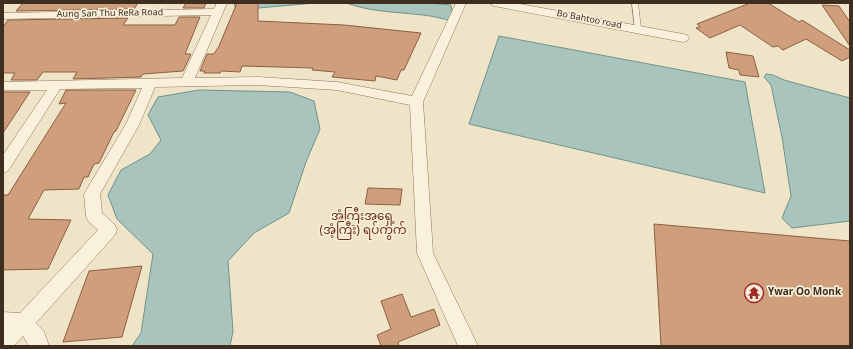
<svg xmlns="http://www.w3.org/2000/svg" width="853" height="349" font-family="Georgia,'Noto Sans Myanmar',serif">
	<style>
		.water { fill: #a9c4bc; stroke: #6f938a }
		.building { fill: #cf9f7d; stroke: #8d5f41 }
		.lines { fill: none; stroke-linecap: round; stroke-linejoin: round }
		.service-casing { stroke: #8d765c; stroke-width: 1 }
		.minor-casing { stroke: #8d765c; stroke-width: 1 }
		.service { fill: #faf1dc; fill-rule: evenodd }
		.minor { fill: #faf1dc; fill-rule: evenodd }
		.labels { text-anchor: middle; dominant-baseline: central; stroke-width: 3.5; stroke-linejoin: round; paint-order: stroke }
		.far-street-label { font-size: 9px; fill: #3d2e20; stroke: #f7eed8 }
		.poi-label { font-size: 10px; font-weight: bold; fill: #3d2e20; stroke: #f7eed8; text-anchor: start }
		.quarter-label { font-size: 12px; fill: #6b2e1e; stroke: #f7eed8 }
	</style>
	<rect width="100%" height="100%" fill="#f0e4c8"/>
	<!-- water -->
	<path class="water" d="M234,3h81l-79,7z
		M346,3h84l21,2 2,16c-10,-2 -20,-5 -30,-6 -26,-3 -52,-3 -77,-12z
		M499,36l246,46 20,111 -296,-69z
		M766,74l7,1 11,5 66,18v123l-58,7 -10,-10 9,-22 -9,-59 -11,-52 -7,-8z
		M199,90l91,2 24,9 6,28 -14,33 -17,51 -35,20 -26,28 5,70 -3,15h-98l9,-13 12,-79 -36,-35 -9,-24 13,-25 29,-16 11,-14 -13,-25 10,-18z"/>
	<!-- building -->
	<path class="building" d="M23,3h115l-4,6 -118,2z
		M186,3h20l-2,5h-21z
		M237,3h21v18l86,4 77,8 -17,37h-3l-4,10 -21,-4 -1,5 -43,-4 3,-5 -23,-2 1,-2 -71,-2 -2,6 -18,-1 -2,2h-16l1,-2h-5l7,-17h7l5,-8z
		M750,3h18l31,19 3,-2 48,30v7l-8,4 -36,-22 -23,11 -5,-4 -5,1 -33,-22 -30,13 -14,-10 4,-1 -3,-3z
		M822,5l17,1 11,16v24z
		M179,17h21l-15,37h6l-8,17 -40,3 -2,3 -68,2 4,-7h-34l-6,8h-26l4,-7h-12v-46l5,-7 120,-2 -5,7h52z
		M726,52l27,4 6,21 -19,-2 -1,-5 -10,-2z
		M66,90h70l-20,41 -2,1 -15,31 -5,1 -6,13h-4l-5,12 -35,1 -16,29 43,1 -23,49 -45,1v-75h5l58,-92 -7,1z
		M4,92h26l-27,41v-40z
		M368,188l34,1 -2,16 -35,-1z
		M654,224l196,17v105h-189z
		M142,266l-20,71 -59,5 26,-71z
		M402,294l9,23 23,-8 6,16 -42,17 1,4h-18l-4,-11 14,-6 -10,-28z"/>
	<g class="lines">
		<!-- service casing -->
		<g class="service-casing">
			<path id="service" d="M632,3h6l3,26 -3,2 -3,-2z"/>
		</g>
		<!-- minor casing -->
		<g class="minor-casing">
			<path id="minor" d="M217,3h10l-32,75 63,-1 79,5 75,14 44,-93h10l-43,99 10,151 45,93h-20l-41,-93 -7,-148 -73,-15 -79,-5 -103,2 -16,38 -39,69 2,19 13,12 2,5 -2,5 -79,88 8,8 5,15h-20l-6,-10 -9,10h-11v-34l17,1 78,-83 -10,-9 -2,-5 -2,-22 42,-70 16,-36 -82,1 -52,82 -5,2v-18l44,-65h-44v-8l179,-4 29,-63 -208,4v-6l211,-4z
				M489,3h25l17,3 152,28 4,1 2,3 -2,3 -4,1 -189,-36z"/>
		</g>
		<!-- service -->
		<use href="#service" class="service"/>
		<!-- minor -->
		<use href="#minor" class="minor"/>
	</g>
	<!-- icons -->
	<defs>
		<g id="temple-ring" transform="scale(1)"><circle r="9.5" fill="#f7eed8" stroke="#9e2a2b" stroke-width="1.5"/><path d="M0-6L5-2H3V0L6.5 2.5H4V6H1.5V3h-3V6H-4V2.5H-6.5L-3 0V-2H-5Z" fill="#9e2a2b"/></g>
	</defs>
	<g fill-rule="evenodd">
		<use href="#temple-ring" x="754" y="293"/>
	</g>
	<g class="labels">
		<!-- far-street labels -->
		<g class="far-street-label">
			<text transform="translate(110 14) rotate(-1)">Aung San Thu ReRa Road</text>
			<text transform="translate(589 20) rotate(11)">Bo Bahtoo road</text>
		</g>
		<!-- poi labels -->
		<g class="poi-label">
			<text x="768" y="293">Ywar Oo Monk</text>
		</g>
		<!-- quarter labels -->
		<g class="quarter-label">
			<text x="363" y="217">အံ့ကြီးအရှေ့<tspan x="363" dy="14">(အံ့ကြီး) ရပ်ကွက်</tspan></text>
		</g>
	</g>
	<!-- border -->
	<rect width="853" height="349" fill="none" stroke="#3d2e20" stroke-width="8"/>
</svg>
